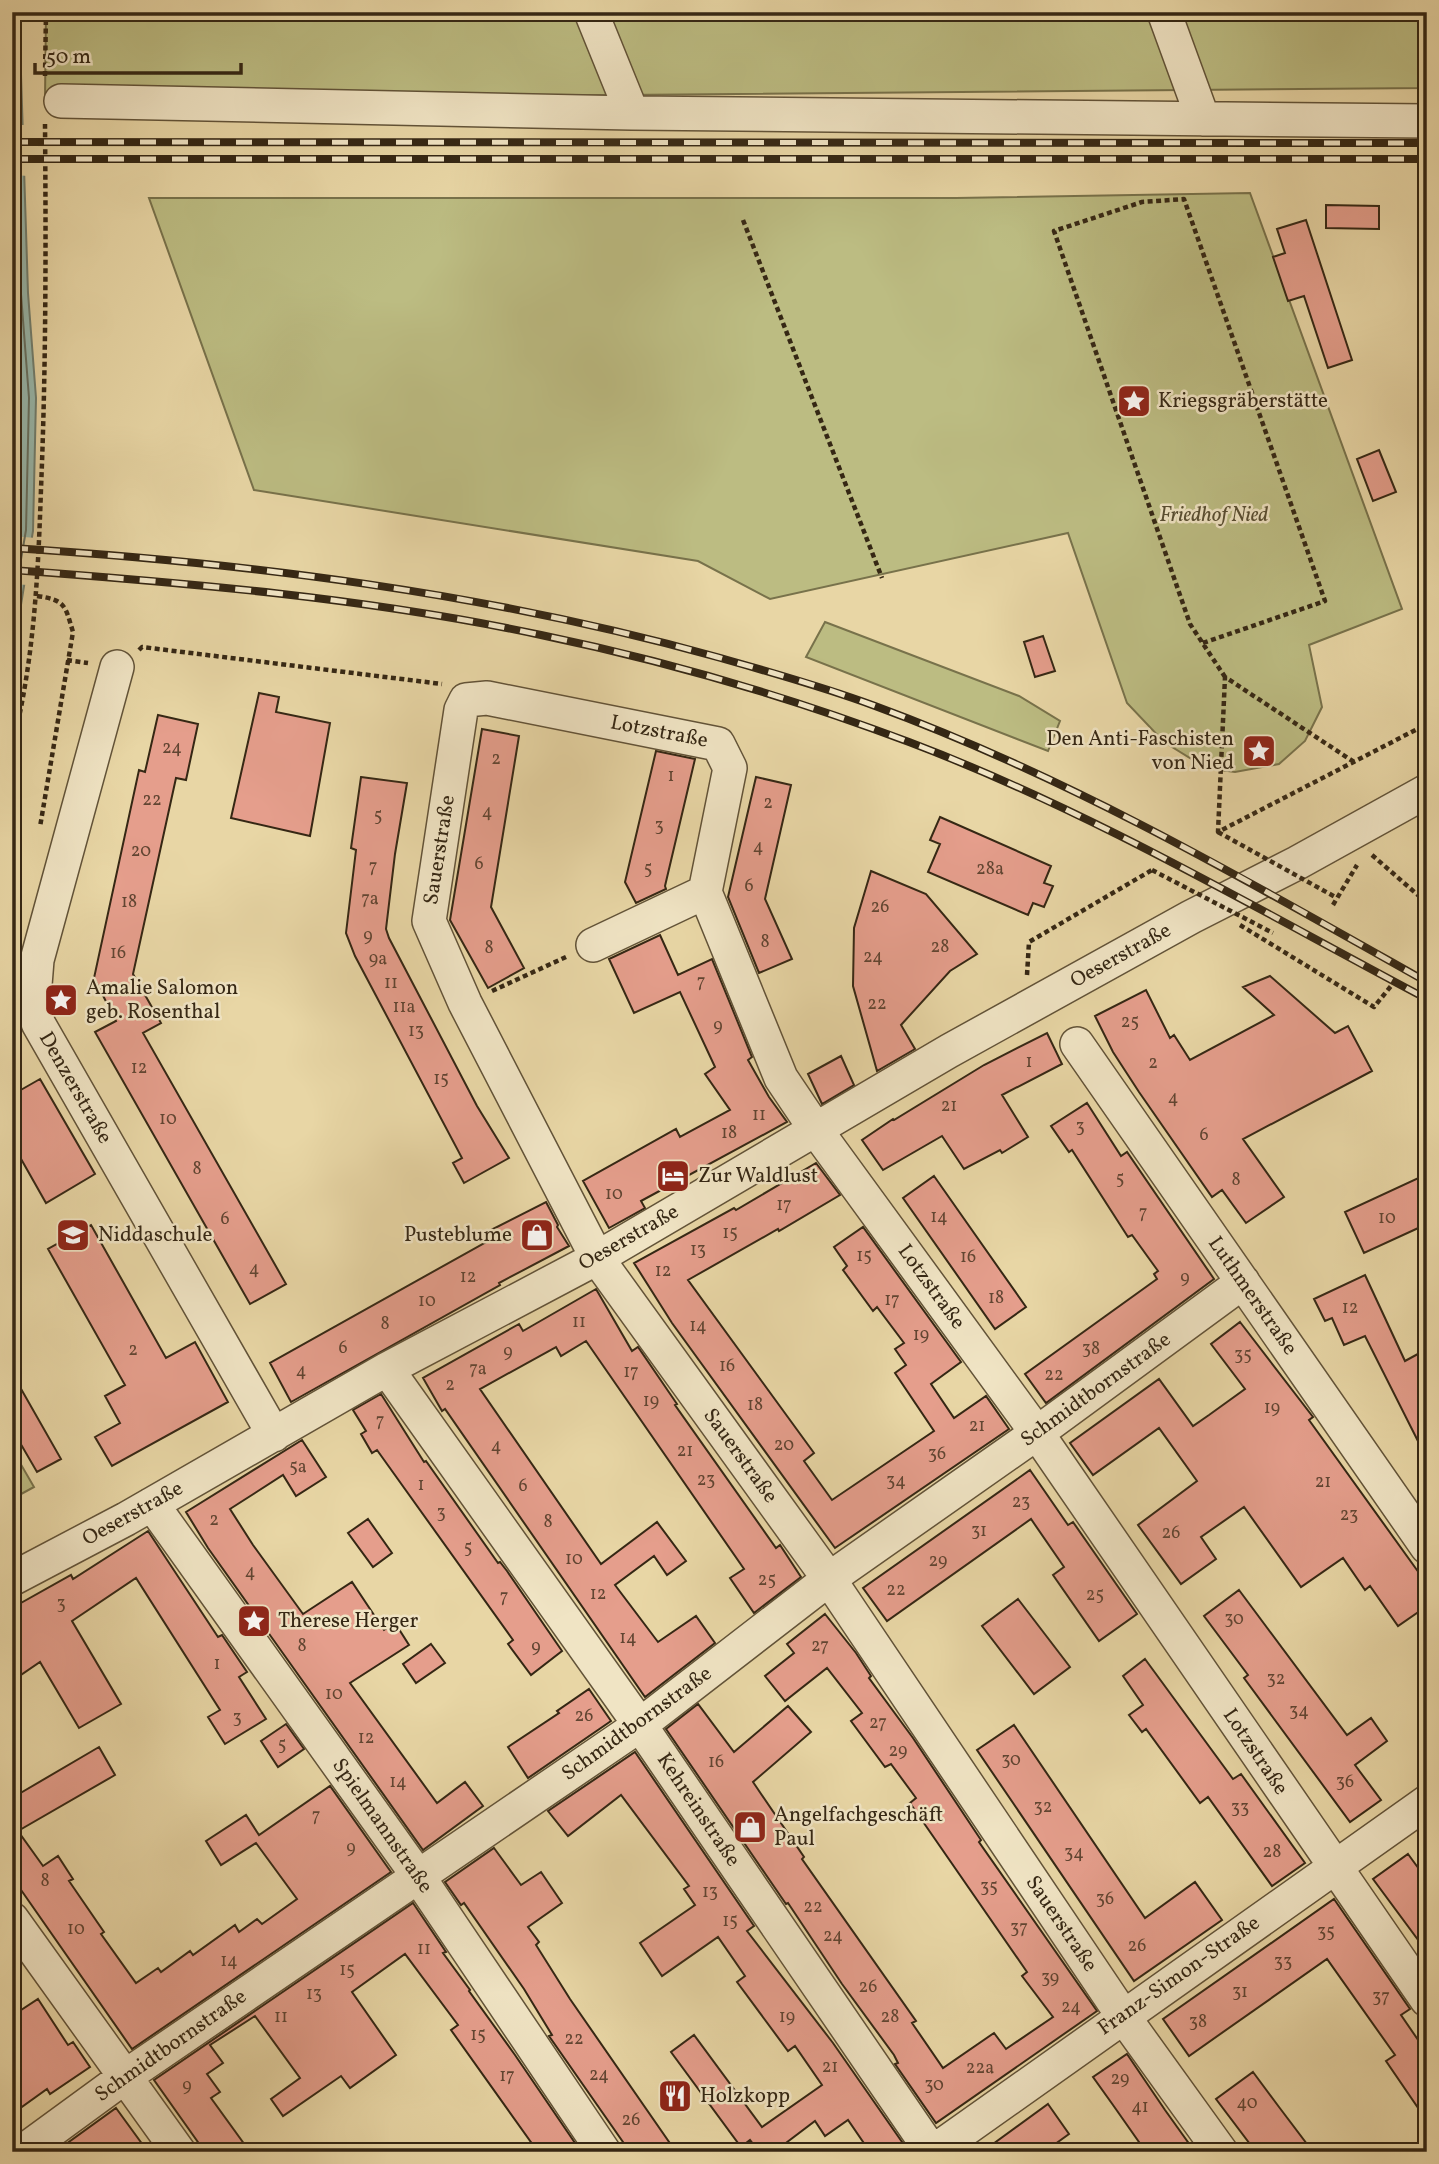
<svg xmlns="http://www.w3.org/2000/svg" width="1439" height="2164" font-family="Vollkorn,serif">
	<style>
		.green { fill: #bcbc82; stroke: #78724b; stroke-width: 2 }
		.water { fill: #98b8ac; stroke: #707e6f; stroke-width: 2 }
		.pier { fill: #e8d6a5 }
		.lines { fill: none; stroke-linecap: round; stroke-linejoin: round }
		.shore { stroke: #667060; stroke-width: 2 }
		.building { fill: #e59e8c; stroke: #352714; stroke-width: 2 }
		.minor-casing { stroke: #625338; stroke-width: 36 }
		.path { stroke: #352714; stroke-width: 4.5; stroke-dasharray: 5 3.5; stroke-linecap: butt }
		.minor { stroke: #f0e4c4; stroke-width: 33 }
		.rail-casing { stroke: #352714; stroke-width: 8 }
		.rail { stroke: #f0e4c4; stroke-width: 5; stroke-dasharray: 16; stroke-linecap: butt }
		.path-bridge { stroke: #352714; stroke-width: 4.5; stroke-dasharray: 5 3.5; stroke-linecap: butt }
		.labels { text-anchor: middle; dominant-baseline: central; stroke-width: 5; stroke-linejoin: round; paint-order: stroke }
		.number-label { font-size: 18px; fill: #614532 }
		.poi-label { font-size: 21px; fill: #352714; stroke: #f0e4c4; text-anchor: start }
		.park-label { font-size: 21px; font-style: italic; fill: #574c30; stroke: #f0e4c4 }
		.street-label { font-size: 21px; fill: #352714; stroke: #f0e4c4 }
	</style>
	<rect width="100%" height="100%" fill="#e8d6a5"/>
	<filter id="stains"><feTurbulence type="fractalNoise" baseFrequency=".00286" numOctaves="4"/><feColorMatrix values="0 0 0 0 .2 0 0 0 0 .09 0 0 0 0 .02 0 0 0 .5 -.17"/></filter>
	<radialGradient id="worn" r=".72"><stop offset=".6" stop-color="#630" stop-opacity="0"/><stop offset="1" stop-color="#630" stop-opacity=".3"/></radialGradient>
	<!-- green -->
	<path class="green" d="M46,12h1381v76l-1382,12z
		M1250,193l152,416 -93,36 13,62 -17,34 -26,23 -44,8 -29,-4 -42,-26 -37,-39 -59,-170 -298,66 -72,-38 -444,-71 -105,-292h807z
		M825,622l194,74 41,25 -12,30 -242,-94z
		M12,1449l22,38 -22,12z"/>
	<!-- water -->
	<path class="water" d="M12,12h7l9,281 8,105 -3,133 -21,129z"/>
	<!-- pier -->
	<path class="pier" d="M12,125h16l1,51 -17,-1z
		M12,536l24,2 -8,47 -16,-1z"/>
	<g class="lines">
		<!-- shore -->
		<path class="shore" d="M12,18l9,276 8,104 -3,132 -14,82
			M12,275l8,123 -2,131 -6,32"/>
	</g>
	<!-- building -->
	<path class="building" d="M1326,205l53,1v23l-53,-1z
		M1306,220l46,140 -24,8 -24,-72 -16,5 -15,-44 12,-4 -8,-24z
		M1379,450l17,42 -23,9 -16,-42z
		M1043,636l12,35 -20,6 -11,-35z
		M259,693l20,4 -3,15 54,11 -20,113 -79,-18z
		M158,715l40,9 -12,56 -10,-2 -43,196 28,49 -18,10 143,251 -36,20 -155,-272 21,-11 -22,-43 45,-208 6,2z
		M482,729l37,7 -28,171 33,61 -36,20 -38,-68z
		M656,751l39,8 -30,127 1,3 -30,14 -11,-21z
		M361,777l46,6 -12,71 -9,75 3,9 88,168 32,52 -45,25 -11,-20 9,-5 -107,-202 -9,-23 10,-83 -5,-2z
		M756,777l35,8 -26,114 27,60 -33,14 -31,-76z
		M940,817l111,49 -7,17 9,3 -9,21 -11,-4 -5,12 -100,-43 12,-28 -10,-4z
		M871,871l55,23 51,60 -27,17 -49,54 14,24 -38,22 -24,-85 1,-58z
		M660,935l18,40 34,-16 40,98 -4,3 21,37 18,25 -146,79 4,7 -36,20 -26,-47 93,-52 4,8 50,-27 -25,-36 10,-7 -35,-75 -46,21 -25,-54z
		M1270,976l65,57 13,-7 24,45 -129,68 41,58 -38,26 -24,-33 -10,7 -73,-105 -26,-40 -18,-36 51,-26 24,48 4,-3 16,25 84,-45 -31,-28z
		M1047,1033l15,31 -60,31 26,42 -26,16 -2,-3 -36,19 -22,-33 -59,34 -21,-30 31,-21 1,1 90,-55z
		M841,1056l13,29 -32,19 -14,-30z
		M40,1079l55,95 -49,29 -34,-60v-48z
		M1087,1103l34,53 6,-4 87,127 -168,124 -21,-29 132,-95 -3,-5 4,-3 -26,-36 -4,2 -56,-87 -3,2 -18,-26z
		M816,1163l24,32 -61,36 -1,-2 -90,51 126,173 -10,8 28,39 102,-69 -39,-58 11,-8 -11,-16 9,-6 -27,-36 -4,4 -30,-41 4,-4 -13,-19 29,-20 98,135 -30,22 23,34 32,-22 23,33 -174,119 -163,-225 -38,-60 100,-55 2,2z
		M1427,1174v50l-63,29 -19,-41z
		M934,1176l92,131 -31,22 -92,-131z
		M546,1202l12,23 -1,2 12,19 -70,37 1,2 -209,117 -21,-39 225,-126 -4,-7z
		M91,1225l75,133 29,-16 33,60 -116,64 -17,-29 25,-14 -15,-27 20,-11 -77,-136z
		M1365,1275l40,86 22,-12v110l-62,-123 -21,9 -12,-27 -7,3 -11,-22z
		M596,1289l36,62 6,-4 39,57 -2,1 101,143 4,-3 21,32 -47,36 -24,-35 14,-9 -158,-228 -25,15 -5,-9 -76,42 121,175 56,-42 29,39 -19,14 -13,-19 -39,29 43,57 38,-26 19,27 -70,54 -200,-288 -3,2 -19,-33 96,-54 4,7z
		M1240,1322l73,95 -4,3 118,164v22l-29,20 -28,-40 -5,4 -22,-32 -42,29 -57,-80 -43,30 15,22 -35,25 -43,-59 59,-44 -38,-53 -66,47 -23,-32 89,-64 34,47 16,-11 36,-26 -34,-45z
		M12,1373l49,86 -24,13 -25,-43z
		M381,1394l43,68 2,-1 72,102 2,-1 7,9 55,80 -31,24 -23,-31 5,-4 -136,-190 -5,3 -11,-19 5,-3 -13,-21z
		M302,1440l24,37 -30,19 -13,-21 -53,34 23,36 50,69 49,-32 32,48 11,-7 14,22 -59,38 87,120 28,-21 18,24 -60,44 -215,-302 -22,-36z
		M1030,1470l38,55 5,-3 64,92 -38,27 -46,-66 11,-8 -33,-48 -144,102 -24,-33z
		M368,1519l24,34 -19,14 -25,-34z
		M148,1531l70,106 4,-2 25,37 -8,5 27,42 -41,25 -17,-27 12,-7 -84,-132 -64,43 49,83 -42,24 -39,-66 -28,19v-73l59,-33 2,4z
		M1239,1590l108,145 24,-17 16,23 -32,24 26,35 -31,22 -106,-144 4,-3 -44,-59z
		M1018,1599l52,68 -36,27 -52,-68z
		M825,1614l31,39 15,23 -2,2 44,60 68,102 -2,2 118,169 -161,112 -41,-59 3,-1 -4,-8 -52,-71 -54,-81 -2,1 -120,-175 32,-25 36,48 54,-46 23,26 -58,50 51,75 -2,2 114,162 -4,2 31,45 51,-35 12,16 47,-32 -31,-41 5,-4 -117,-169 6,-5 -25,-34 -6,3 -34,-46 11,-8 -35,-45 -42,33 -20,-25 29,-23 -7,-9z
		M431,1644l14,19 -29,20 -13,-19z
		M1145,1659l88,120 8,-5 64,89 -33,23 -64,-89 -8,6 -54,-74 -4,3 -13,-17 14,-10 -20,-29z
		M589,1689l22,32 -83,57 -20,-31 51,-34 -2,-2z
		M286,1724l18,25 -26,18 -17,-26z
		M1014,1725l131,193 50,-36 27,38 -88,61 -157,-231z
		M99,1747l16,28 -97,56 25,35 15,-10 15,23 -4,2 35,51 -3,2 35,49 22,-15 3,4 29,-21 3,4 42,-30 4,7 18,-13 5,5 35,-25 -41,-56 -35,22 -15,-24 40,-26 13,20 71,-49 61,86 -259,177 -120,-172v-79z
		M635,1752l119,174 -7,5 86,112 76,109h-39l-22,-32 -23,16 -10,-15 -41,31h-15l-9,-12 -9,7 -70,-95 23,-17 68,92 60,-42 -27,-39 -7,5 -51,-69 8,-6 -27,-39 -56,39 -22,-33 55,-38 -11,-16 5,-3 -68,-91 -53,41 -20,-25z
		M494,1848l27,37 20,-13 21,31 -34,24 11,15 -3,3 34,54 106,153h-46l-81,-116 3,-1 -28,-46 -60,-86 -3,2 -16,-23z
		M1408,1854l19,26v72l-54,-73z
		M1334,1899l76,110 -9,6 26,38v68l-41,-60 9,-6 -68,-96 -138,97 -26,-37z
		M413,1903l33,49 -3,1 27,37 -1,1 46,64 60,88 -13,9h-24l-87,-122 7,-5 -53,-71 -53,38 44,63 -46,33 -9,-12 -58,40 -12,-17 29,-21 -45,-62 -45,29 13,18 -16,11 13,18 -9,6 39,54h-45l-51,-72z
		M38,1999l30,46 5,-3 17,25 -40,27 -3,-5 -35,25v-98z
		M1127,2054l38,56 30,42h-49l-33,-47 -20,-28z
		M1253,2072l26,35 34,45h-57l-40,-53z
		M1048,2104l21,30 -25,18h-62z
		M116,2108l32,44h-93z"/>
	<g class="lines">
		<!-- minor casing -->
		<g class="minor-casing">
			<path id="minor" d="M591,12l41,101
				M1164,12l39,107
				M61,101l571,12 795,8
				M117,667l-80,293 -3,37 4,26 236,412
				M593,945l112,-53
				M1077,1044l350,503
				M387,1369l253,356 292,427
				M152,1504l266,372 186,276
				M12,1579l114,-60 261,-150 210,-111 352,-207 242,-134 106,-54 130,-72
				M12,1919l167,233
				M22,2152l104,-76 514,-351 189,-146 208,-146 206,-151
				M933,2152l494,-350
				M1221,2152l-98,-136 -294,-437 -232,-321 -132,-255 -36,-82 32,-211 5,-10 21,-2 231,46 12,24 -25,124 76,186 35,52 221,303 390,567"/>
		</g>
		<!-- path -->
		<path class="path" d="M45,76l1,-64
			M743,220l139,358
			M37,596c29,4 28,10 36,36l-33,195
			M1203,643l122,-42 -141,-402 -42,3 -88,29 136,393 35,53
			M139,650l3,-3 300,37
			M67,660l21,3
			M12,747c22,-85 26,-170 29,-258 5,-122 5,-243 4,-365
			M1354,762l-129,-85 -7,155 209,-108
			M1372,855l55,48
			M1333,905l24,-40
			M1240,925l134,82 17,-21
			M1420,965l7,-8
			M1027,975l2,-33 123,-72
			M492,991l74,-34"/>
		<!-- minor -->
		<use href="#minor" class="minor"/>
		<!-- rail casing -->
		<g class="rail-casing">
			<path id="rail" d="M12,142l1415,1
				M12,159h1415
				M12,548c238,15 475,45 705,109 53,15 107,30 158,49 194,71 373,175 552,276
				M12,570c177,13 356,28 529,65 126,26 248,62 368,107 180,68 348,167 518,257"/>
		</g>
		<!-- rail -->
		<use href="#rail" class="rail"/>
		<!-- path-bridge -->
		<path class="path-bridge" d="M1218,832l119,66
			M1152,870l121,63"/>
	</g>
	<!-- icons -->
	<defs>
		<g id="sight-square" transform="scale(1.75)"><rect x="-9" y="-9" width="18" height="18" rx="4" fill="#8f2418" stroke="#f0e4c4"/><path d="M0-6L1.8-2.2L6-1.7L2.9 1.2L3.7 5.4L0 3.3L-3.7 5.4L-2.9 1.2L-6-1.7L-1.8-2.2Z" fill="#fff"/></g>
		<g id="hotel-square" transform="scale(1.75)"><rect x="-9" y="-9" width="18" height="18" rx="4" fill="#8f2418" stroke="#f0e4c4"/><path d="M-6-4.5h1.5V1H6V5H4.5V3h-9V5H-6ZM-4 0a1.8 1.8 0 1 1 3.6 0ZM.5 0V-2.5h3Q6-2.5 6 0Z" fill="#fff"/></g>
		<g id="school-square" transform="scale(1.75)"><rect x="-9" y="-9" width="18" height="18" rx="4" fill="#8f2418" stroke="#f0e4c4"/><path d="M0-5L7-2L0 1L-7-2ZM-4 1L0 2.5L4 1V4Q0 6-4 4Z" fill="#fff"/></g>
		<g id="shop-square" transform="scale(1.75)"><rect x="-9" y="-9" width="18" height="18" rx="4" fill="#8f2418" stroke="#f0e4c4"/><path d="M-5-2.5h2.3a2.7 3.5 0 0 1 5.4 0H5L5.5 6h-11ZM-1.5-2.5h3a1.5 2.3 0 0 0-3 0Z" fill="#fff"/></g>
		<g id="restaurant-square" transform="scale(1.75)"><rect x="-9" y="-9" width="18" height="18" rx="4" fill="#8f2418" stroke="#f0e4c4"/><path d="M-5-6h1v4h1v-4h1v4h1v-4h1v5L-1.5 .5V6h-2V.5L-5-1ZM5-6V6H3V1.5H1.5Q1.5-4 5-6Z" fill="#fff"/></g>
	</defs>
	<g fill-rule="evenodd">
		<use href="#sight-square" x="1134" y="401"/>
		<use href="#sight-square" x="1259" y="751"/>
		<use href="#sight-square" x="61" y="1000"/>
		<use href="#hotel-square" x="673" y="1176"/>
		<use href="#school-square" x="73" y="1235"/>
		<use href="#shop-square" x="537" y="1235"/>
		<use href="#sight-square" x="254" y="1621"/>
		<use href="#shop-square" x="750" y="1827"/>
		<use href="#restaurant-square" x="675" y="2096"/>
	</g>
	<g class="labels">
		<!-- number labels -->
		<g class="number-label">
			<text x="172" y="748">24</text>
			<text x="496" y="759">2</text>
			<text x="671" y="776">1</text>
			<text x="152" y="800">22</text>
			<text x="768" y="803">2</text>
			<text x="487" y="812">4</text>
			<text x="378" y="816">5</text>
			<text x="659" y="826">3</text>
			<text x="758" y="847">4</text>
			<text x="141" y="851">20</text>
			<text x="479" y="864">6</text>
			<text x="373" y="867">7</text>
			<text x="648" y="869">5</text>
			<text x="990" y="869">28a</text>
			<text x="749" y="886">6</text>
			<text x="370" y="899">7a</text>
			<text x="129" y="902">18</text>
			<text x="880" y="907">26</text>
			<text x="368" y="936">9</text>
			<text x="765" y="942">8</text>
			<text x="940" y="947">28</text>
			<text x="489" y="948">8</text>
			<text x="118" y="953">16</text>
			<text x="873" y="957">24</text>
			<text x="378" y="959">9a</text>
			<text x="701" y="982">7</text>
			<text x="391" y="983">11</text>
			<text x="877" y="1004">22</text>
			<text x="404" y="1007">11a</text>
			<text x="1130" y="1022">25</text>
			<text x="718" y="1026">9</text>
			<text x="416" y="1031">13</text>
			<text x="1029" y="1062">1</text>
			<text x="1153" y="1063">2</text>
			<text x="139" y="1068">12</text>
			<text x="441" y="1079">15</text>
			<text x="1173" y="1098">4</text>
			<text x="949" y="1106">21</text>
			<text x="759" y="1115">11</text>
			<text x="168" y="1119">10</text>
			<text x="1080" y="1127">3</text>
			<text x="729" y="1133">18</text>
			<text x="1204" y="1135">6</text>
			<text x="197" y="1169">8</text>
			<text x="1120" y="1179">5</text>
			<text x="1236" y="1180">8</text>
			<text x="614" y="1194">10</text>
			<text x="784" y="1205">17</text>
			<text x="1143" y="1213">7</text>
			<text x="939" y="1217">14</text>
			<text x="1387" y="1218">10</text>
			<text x="225" y="1219">6</text>
			<text x="730" y="1233">15</text>
			<text x="698" y="1250">13</text>
			<text x="864" y="1256">15</text>
			<text x="968" y="1257">16</text>
			<text x="254" y="1269">4</text>
			<text x="663" y="1271">12</text>
			<text x="468" y="1277">12</text>
			<text x="1185" y="1278">9</text>
			<text x="996" y="1298">18</text>
			<text x="892" y="1300">17</text>
			<text x="427" y="1301">10</text>
			<text x="1350" y="1308">12</text>
			<text x="579" y="1322">11</text>
			<text x="385" y="1324">8</text>
			<text x="698" y="1326">14</text>
			<text x="921" y="1335">19</text>
			<text x="343" y="1348">6</text>
			<text x="1091" y="1349">38</text>
			<text x="133" y="1350">2</text>
			<text x="508" y="1352">9</text>
			<text x="1243" y="1355">35</text>
			<text x="727" y="1366">16</text>
			<text x="478" y="1369">7a</text>
			<text x="301" y="1371">4</text>
			<text x="631" y="1372">17</text>
			<text x="1054" y="1375">22</text>
			<text x="450" y="1385">2</text>
			<text x="651" y="1401">19</text>
			<text x="755" y="1405">18</text>
			<text x="1272" y="1408">19</text>
			<text x="380" y="1421">7</text>
			<text x="977" y="1426">21</text>
			<text x="784" y="1445">20</text>
			<text x="496" y="1446">4</text>
			<text x="685" y="1451">21</text>
			<text x="937" y="1454">36</text>
			<text x="298" y="1467">5a</text>
			<text x="706" y="1480">23</text>
			<text x="896" y="1481">34</text>
			<text x="1323" y="1482">21</text>
			<text x="421" y="1485">1</text>
			<text x="523" y="1486">6</text>
			<text x="1021" y="1502">23</text>
			<text x="441" y="1513">3</text>
			<text x="1349" y="1515">23</text>
			<text x="214" y="1520">2</text>
			<text x="548" y="1522">8</text>
			<text x="979" y="1531">31</text>
			<text x="1171" y="1533">26</text>
			<text x="468" y="1548">5</text>
			<text x="574" y="1559">10</text>
			<text x="938" y="1561">29</text>
			<text x="250" y="1572">4</text>
			<text x="767" y="1580">25</text>
			<text x="896" y="1590">22</text>
			<text x="598" y="1594">12</text>
			<text x="1095" y="1595">25</text>
			<text x="504" y="1597">7</text>
			<text x="61" y="1604">3</text>
			<text x="1234" y="1619">30</text>
			<text x="628" y="1638">14</text>
			<text x="302" y="1646">8</text>
			<text x="820" y="1646">27</text>
			<text x="536" y="1647">9</text>
			<text x="217" y="1664">1</text>
			<text x="1276" y="1679">32</text>
			<text x="334" y="1694">10</text>
			<text x="1299" y="1711">34</text>
			<text x="584" y="1716">26</text>
			<text x="237" y="1718">3</text>
			<text x="878" y="1723">27</text>
			<text x="366" y="1738">12</text>
			<text x="282" y="1745">5</text>
			<text x="898" y="1751">29</text>
			<text x="1011" y="1760">30</text>
			<text x="716" y="1762">16</text>
			<text x="398" y="1782">14</text>
			<text x="1345" y="1782">36</text>
			<text x="1043" y="1807">32</text>
			<text x="1240" y="1808">33</text>
			<text x="316" y="1816">7</text>
			<text x="351" y="1848">9</text>
			<text x="1272" y="1852">28</text>
			<text x="1074" y="1853">34</text>
			<text x="45" y="1881">8</text>
			<text x="989" y="1887">35</text>
			<text x="710" y="1892">13</text>
			<text x="1105" y="1899">36</text>
			<text x="813" y="1907">22</text>
			<text x="730" y="1921">15</text>
			<text x="1019" y="1928">37</text>
			<text x="76" y="1929">10</text>
			<text x="1326" y="1932">35</text>
			<text x="833" y="1936">24</text>
			<text x="1137" y="1946">26</text>
			<text x="424" y="1949">11</text>
			<text x="229" y="1961">14</text>
			<text x="1283" y="1962">33</text>
			<text x="347" y="1970">15</text>
			<text x="1050" y="1978">39</text>
			<text x="868" y="1987">26</text>
			<text x="1240" y="1992">31</text>
			<text x="314" y="1994">13</text>
			<text x="1381" y="1997">37</text>
			<text x="1071" y="2007">24</text>
			<text x="281" y="2017">11</text>
			<text x="787" y="2017">19</text>
			<text x="890" y="2017">28</text>
			<text x="1198" y="2022">38</text>
			<text x="478" y="2035">15</text>
			<text x="574" y="2039">22</text>
			<text x="830" y="2067">21</text>
			<text x="980" y="2068">22a</text>
			<text x="599" y="2075">24</text>
			<text x="507" y="2076">17</text>
			<text x="1120" y="2079">29</text>
			<text x="934" y="2085">30</text>
			<text x="187" y="2086">9</text>
			<text x="1247" y="2103">40</text>
			<text x="1140" y="2107">41</text>
			<text x="631" y="2120">26</text>
		</g>
		<!-- poi labels -->
		<g class="poi-label">
			<text x="1158" y="401">Kriegsgräberstätte</text>
			<text x="1234" y="739" text-anchor="end">Den Anti-Faschisten<tspan x="1234" dy="24">von Nied</tspan></text>
			<text x="86" y="988">Amalie Salomon<tspan x="86" dy="24">geb. Rosenthal</tspan></text>
			<text x="698" y="1176">Zur Waldlust</text>
			<text x="98" y="1235">Niddaschule</text>
			<text x="512" y="1235" text-anchor="end">Pusteblume</text>
			<text x="278" y="1621">Therese Herger</text>
			<text x="774" y="1815">Angelfachgeschäft<tspan x="774" dy="24">Paul</tspan></text>
			<text x="700" y="2096">Holzkopp</text>
		</g>
		<!-- park labels -->
		<g class="park-label">
			<text x="1214" y="515">Friedhof Nied</text>
		</g>
		<!-- street labels -->
		<g class="street-label">
			<text transform="translate(659 732) rotate(11)">Lotzstraße</text>
			<text transform="translate(440 850) rotate(-81)">Sauerstraße</text>
			<text transform="translate(1121 956) rotate(-29)">Oeserstraße</text>
			<text transform="translate(75 1088) rotate(60)">Denzerstraße</text>
			<text transform="translate(629 1238) rotate(-30)">Oeserstraße</text>
			<text transform="translate(931 1287) rotate(54)">Lotzstraße</text>
			<text transform="translate(1252 1296) rotate(55)">Luthmerstraße</text>
			<text transform="translate(1096 1390) rotate(-36)">Schmidtbornstraße</text>
			<text transform="translate(740 1456) rotate(54)">Sauerstraße</text>
			<text transform="translate(133 1514) rotate(-29)">Oeserstraße</text>
			<text transform="translate(637 1724) rotate(-36)">Schmidtbornstraße</text>
			<text transform="translate(1255 1752) rotate(56)">Lotzstraße</text>
			<text transform="translate(698 1810) rotate(56)">Kehreinstraße</text>
			<text transform="translate(382 1826) rotate(55)">Spielmannstraße</text>
			<text transform="translate(1061 1924) rotate(56)">Sauerstraße</text>
			<text transform="translate(1179 1976) rotate(-35)">Franz-Simon-Straße</text>
			<text transform="translate(171 2046) rotate(-35)">Schmidtbornstraße</text>
		</g>
	</g>
	<!-- margin -->
	<rect width="1439" height="2164" fill="none" stroke="#e8d6a5" stroke-width="42"/>
	<rect x="14" y="14" width="1411" height="2136" fill="none" stroke="#352714" stroke-width="3.5"/>
	<rect x="21" y="21" width="1397" height="2122" fill="none" stroke="#352714" stroke-width="2"/>
	<!-- scale -->
	<path d="M35 63v10h206v-10" fill="none" stroke="#352714" stroke-width="3.5"/>
	<text x="46" y="63" font-size="21" fill="#352714" stroke="#f0e4c4" stroke-width="5" paint-order="stroke">50 m</text>
	<rect width="100%" height="100%" filter="url(#stains)"/>
	<rect width="100%" height="100%" fill="url(#worn)"/>
</svg>
